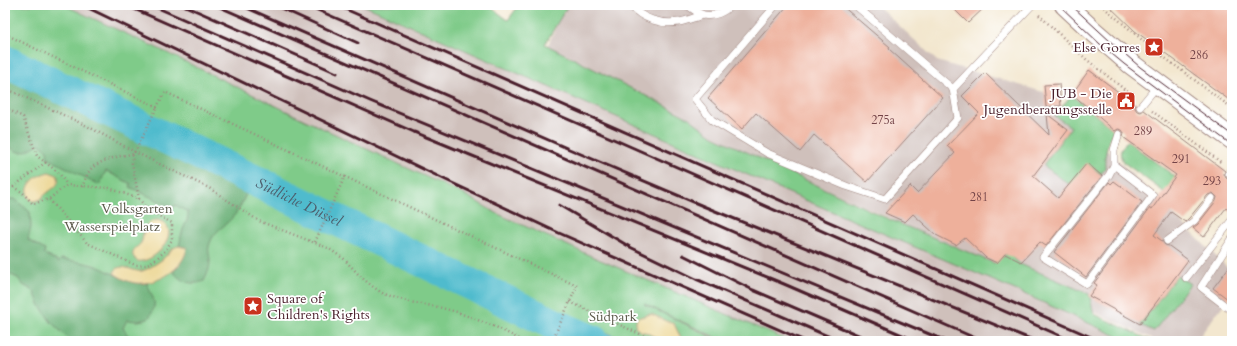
<svg xmlns="http://www.w3.org/2000/svg" width="1237" height="346" font-family="Cardo,serif">
	<style>
		.industrial { fill: #cfc0bb }
		.green { fill: #7fcb89; stroke: #64755a }
		.forest { fill: #67af75; stroke: #586750 }
		.sand { fill: #eeda9e; stroke: #9c7c64 }
		.water { fill: #50bbcd; stroke: #4d6d7c }
		.lines { fill: none; stroke-linecap: round; stroke-linejoin: round }
		.river { stroke: #50bbcd; stroke-width: 32 }
		.building { fill: #eeb09b }
		.lane-casing { stroke: #9e837d; stroke-width: 8 }
		.secondary-casing { stroke: #9e837d; stroke-width: 22 }
		.path { stroke: #9e837d; stroke-width: 2.5; stroke-dasharray: 1 3; stroke-linecap: butt }
		.lane { stroke: #fff; stroke-width: 7 }
		.secondary { stroke: #fff; stroke-width: 20 }
		.tram { stroke: #4a1f2b; stroke-width: 1 }
		.rail { stroke: #4a1f2b; stroke-width: 3 }
		.labels { text-anchor: middle; dominant-baseline: central; stroke-width: 3.5; stroke-linejoin: round; paint-order: stroke }
		.number-label { font-size: 12px; fill: #734347 }
		.poi-label { font-size: 14px; fill: #4a1f2b; stroke: #fff; text-anchor: end }
		.park-label { font-size: 14px; fill: #5d5b4c; stroke: #fff }
		.water-label { font-size: 15px; font-style: italic; fill: #4c5d6c; stroke: #fff }
	</style>
	<rect width="100%" height="100%" fill="#fff"/>
	<filter id="ink" filterUnits="userSpaceOnUse"><feTurbulence type="fractalNoise" baseFrequency=".025" numOctaves="2"/><feDisplacementMap in="SourceGraphic" scale="8" xChannelSelector="R" yChannelSelector="G"/><feConvolveMatrix kernelMatrix="1 2 1 2 8 2 1 2 1" color-interpolation-filters="sRGB"/></filter>
	<filter id="wash" filterUnits="userSpaceOnUse"><feTurbulence type="fractalNoise" baseFrequency=".012" numOctaves="4" result="noise"/><feDisplacementMap in="SourceGraphic" scale="16" xChannelSelector="R" yChannelSelector="G"/><feGaussianBlur stdDeviation="0.9" result="paint"/><feColorMatrix in="noise" values="0 0 0 0 0 0 0 0 0 0 0 0 0 0 0 0 0 1.4 0 .05"/><feComposite in="paint" operator="in"/></filter>
	<g filter="url(#wash)">
		<rect width="100%" height="100%" fill="#f3e7cf"/>
		<!-- industrial -->
		<path class="industrial" d="M14,5h349l428,189 232,99 105,48h-408l-119,-58z
			M565,5h312l60,56 113,33 182,178v21l-36,48h-39l-615,-282z"/>
		<!-- green -->
		<path class="green" d="M5,5h59l93,43 148,72 162,76 31,18 93,42 198,85h-65l-80,-37 76,37h-715z
			M363,5h125l20,15 11,-15h49l-23,39 144,74 24,18 171,81 110,46 14,-10 12,11 69,30 5,20 58,27h-24l-106,-48 -231,-99z
			M1071,95l43,35c-7,13 -10,25 -9,38l-4,6 -12,-9 -19,20 -27,-20 28,-38 -16,-11z
			M1127,141l62,46 -25,5 -41,-30c-5,-10 -2,-13 4,-21z
			M1177,275l13,9 -36,47 -14,-6z"/>
		<!-- forest -->
		<path class="forest" d="M5,67l209,100 36,15c-4,13 -9,26 -18,36 -8,9 -18,13 -22,25 -3,8 0,11 0,18 0,7 -3,14 -6,20 -12,5 -24,1 -31,-10l3,-2 11,-21 -8,-2c2,-6 1,-8 3,-13 2,-9 6,-10 6,-21l-13,-7 -2,3 -43,-21 1,-3 -25,-13 -7,14 -51,-27 -1,-8 -8,-6c-17,9 -18,13 -34,-1z
			M5,199h10l15,13 1,15 -3,13 17,10 -1,4 15,8 2,-3c11,2 22,3 32,6 19,6 34,20 54,18 5,16 13,19 1,36l-10,2 -11,-1 -4,8 9,13h-61l-20,-19 -12,-18 -5,-13 -11,-6 -5,-7 -7,-3 -6,-7z"/>
		<!-- sand -->
		<path class="sand" d="M49,172l8,3c5,9 -4,13 -10,18 -5,4 -7,8 -14,8l-5,-4c-3,-14 9,-22 21,-25z
			M157,220c28,6 0,44 -20,41l-4,-5c-1,-7 4,-8 8,-13 3,-5 1,-12 4,-16 3,-4 7,-6 12,-7z
			M179,246l8,2c-1,5 -3,10 -6,14 -9,14 -33,25 -50,20 -6,-2 -12,-5 -17,-9 5,-13 19,0 28,-2 7,-2 17,-9 22,-13 5,-5 8,-11 15,-12z
			M651,314l23,10 7,14 -3,3h-15l-18,-9h-4l-6,-5 2,-9z"/>
		<!-- water -->
		<path class="water" d="M567,314l58,27h-61l-7,-5z"/>
		<g class="lines">
			<!-- river -->
			<path class="river" id="s1" d="M5,61l553,265 35,15"/>
		</g>
		<g id="blocks">
			<!-- building -->
			<path class="building" d="M788,5h53l49,42 -1,2 54,49 -76,84 -53,-47 -14,17 -44,-39 -14,16 -34,-31z
				M950,5h37l-19,18z
				M1108,5h124v97l-97,-71z
				M1089,70l47,35 -1,3 2,3 4,1 3,-2 81,61 -1,3 2,4 3,1 3,-1v35l-6,-5 -22,29 -11,-9 5,-4 18,-23 1,-4 -4,-4 -5,2 -18,22 -5,5 -14,-10 -17,23 8,6 3,4 4,1 19,14 -48,64 -51,-28 8,-11 -3,-2 56,-75 2,1 24,-34 -53,-38 1,-4 -2,-3 -4,-1 -3,2 -43,-37z
				M985,73l64,62 -2,-21 21,16 -35,46 25,22 29,-35 15,13 -56,70 -6,-4 -19,20 -16,-8 -8,9 -11,-5 -21,-20 -9,7 -20,-10 -23,-21 -8,8 -20,-9 25,-27 7,7 38,-40 -8,-7 32,-33 -17,-17z
				M1059,84l2,22 -15,1 -2,-22z
				M1114,181l28,21 -56,75 -32,-25 55,-70 2,2z
				M1232,263v39l-19,-14z"/>
		</g>
	</g>
	<g filter="url(#ink)">
		<use href="#blocks" fill-opacity="0" stroke="#9e837d" stroke-width="1"/>
		<g class="lines">
			<!-- lane casing -->
			<g class="lane-casing">
				<path id="lane" d="M630,5c12,14 31,20 49,17 8,-1 16,-5 24,-7
					M687,5c5,3 11,9 17,10 10,2 21,-3 27,-10
					M776,5l-81,94 17,21 55,33 79,33 39,13 73,-81 -5,-29 -98,-84
					M953,89l79,-84
					M1140,107l18,-22
					M1114,165l-5,10 -66,82 44,27 66,-89 -39,-30v-15l5,-16
					M1229,174l3,-4
					M1167,241l27,-20 18,-23
					M1186,278l46,-58
					M1228,308l-27,-21 31,-48"/>
			</g>
			<!-- secondary casing -->
			<g class="secondary-casing">
				<path id="secondary" d="M1065,5l28,26 38,33 101,75"/>
			</g>
			<!-- path -->
			<path class="path" d="M1101,5l52,44 79,59
				M1039,15l47,44 48,38
				M5,34l152,73 8,-15 412,194 -25,55
				M5,88l82,38 48,26 74,36 50,33 69,27 16,11 17,18 11,9 10,7 11,4 17,5 28,5 19,5 39,15 27,14
				M5,108l18,9 14,39 22,17 8,12
				M1152,111l70,52
				M13,187l33,-25
				M82,187c3,-6 5,-15 11,-20 9,-7 28,-12 40,-13
				M5,188l8,-1 9,5 11,12 16,-5 18,-14 42,3 30,11 9,11 24,13v17l-7,11 -9,8 -10,6h-11l-48,-22 -38,-44
				M139,199l-7,-36 1,-9 4,-6 20,-41
				M315,242l30,-66
				M570,302l85,39"/>
			<!-- lane -->
			<use href="#lane" class="lane"/>
			<!-- secondary -->
			<use href="#secondary" class="secondary"/>
			<!-- tram -->
			<path class="tram" d="M1059,5l41,39 24,20 108,81
				M1071,5l40,37 29,25 92,68"/>
			<!-- rail -->
			<path class="rail" d="M82,5l368,177 109,51 246,108
				M125,5l289,127 370,152 132,57
				M151,5l219,96 576,240
				M183,5l154,68
				M215,5l767,336
				M240,5l329,144 134,57 332,135
				M274,5l84,38
				M306,5l314,137 452,199
				M336,5l764,336
				M559,205l71,42 66,32 143,62
				M683,255l70,35 119,51"/>
		</g>
	</g>
	<!-- icons -->
	<defs>
		<g id="sight-square" transform="scale(1)"><rect x="-9" y="-9" width="18" height="18" rx="4" fill="#c8321e" stroke="#fff"/><path d="M0-6L1.8-2.2L6-1.7L2.9 1.2L3.7 5.4L0 3.3L-3.7 5.4L-2.9 1.2L-6-1.7L-1.8-2.2Z" fill="#fff"/></g>
		<g id="civic-square" transform="scale(1)"><rect x="-9" y="-9" width="18" height="18" rx="4" fill="#c8321e" stroke="#fff"/><path d="M-.6-6.5H3V-4.5H.6V-3L4-1V1h2V6H-6V1h2V-1L-.6-3ZM-1.2 2.5V6h2.4V2.5Z" fill="#fff"/></g>
	</defs>
	<g fill-rule="evenodd">
		<use href="#sight-square" x="1154" y="47"/>
		<use href="#civic-square" x="1126" y="101"/>
		<use href="#sight-square" x="253" y="306"/>
	</g>
	<g class="labels">
		<!-- number labels -->
		<g class="number-label">
			<text x="1199" y="55">286</text>
			<text x="883" y="120">275a</text>
			<text x="1143" y="131">289</text>
			<text x="1181" y="159">291</text>
			<text x="1212" y="181">293</text>
			<text x="979" y="197">281</text>
		</g>
		<!-- poi labels -->
		<g class="poi-label">
			<text x="1140" y="47">Else Gorres</text>
			<text x="1112" y="93">JUB - Die<tspan x="1112" dy="16">Jugendberatungsstelle</tspan></text>
			<text x="267" y="298" text-anchor="start">Square of<tspan x="267" dy="16">Children's Rights</tspan></text>
		</g>
		<!-- park labels -->
		<g class="park-label">
			<text x="137" y="208">Volksgarten</text>
			<text x="112" y="226">Wasserspielplatz</text>
			<text x="613" y="316">Südpark</text>
		</g>
		<!-- water labels -->
		<g class="water-label">
			<text stroke="none"><textPath href="#s1" startOffset="326">Südliche Düssel</textPath></text>
		</g>
	</g>
	<!-- margin -->
	<rect width="1237" height="346" fill="none" stroke="#fff" stroke-width="20"/>
</svg>
